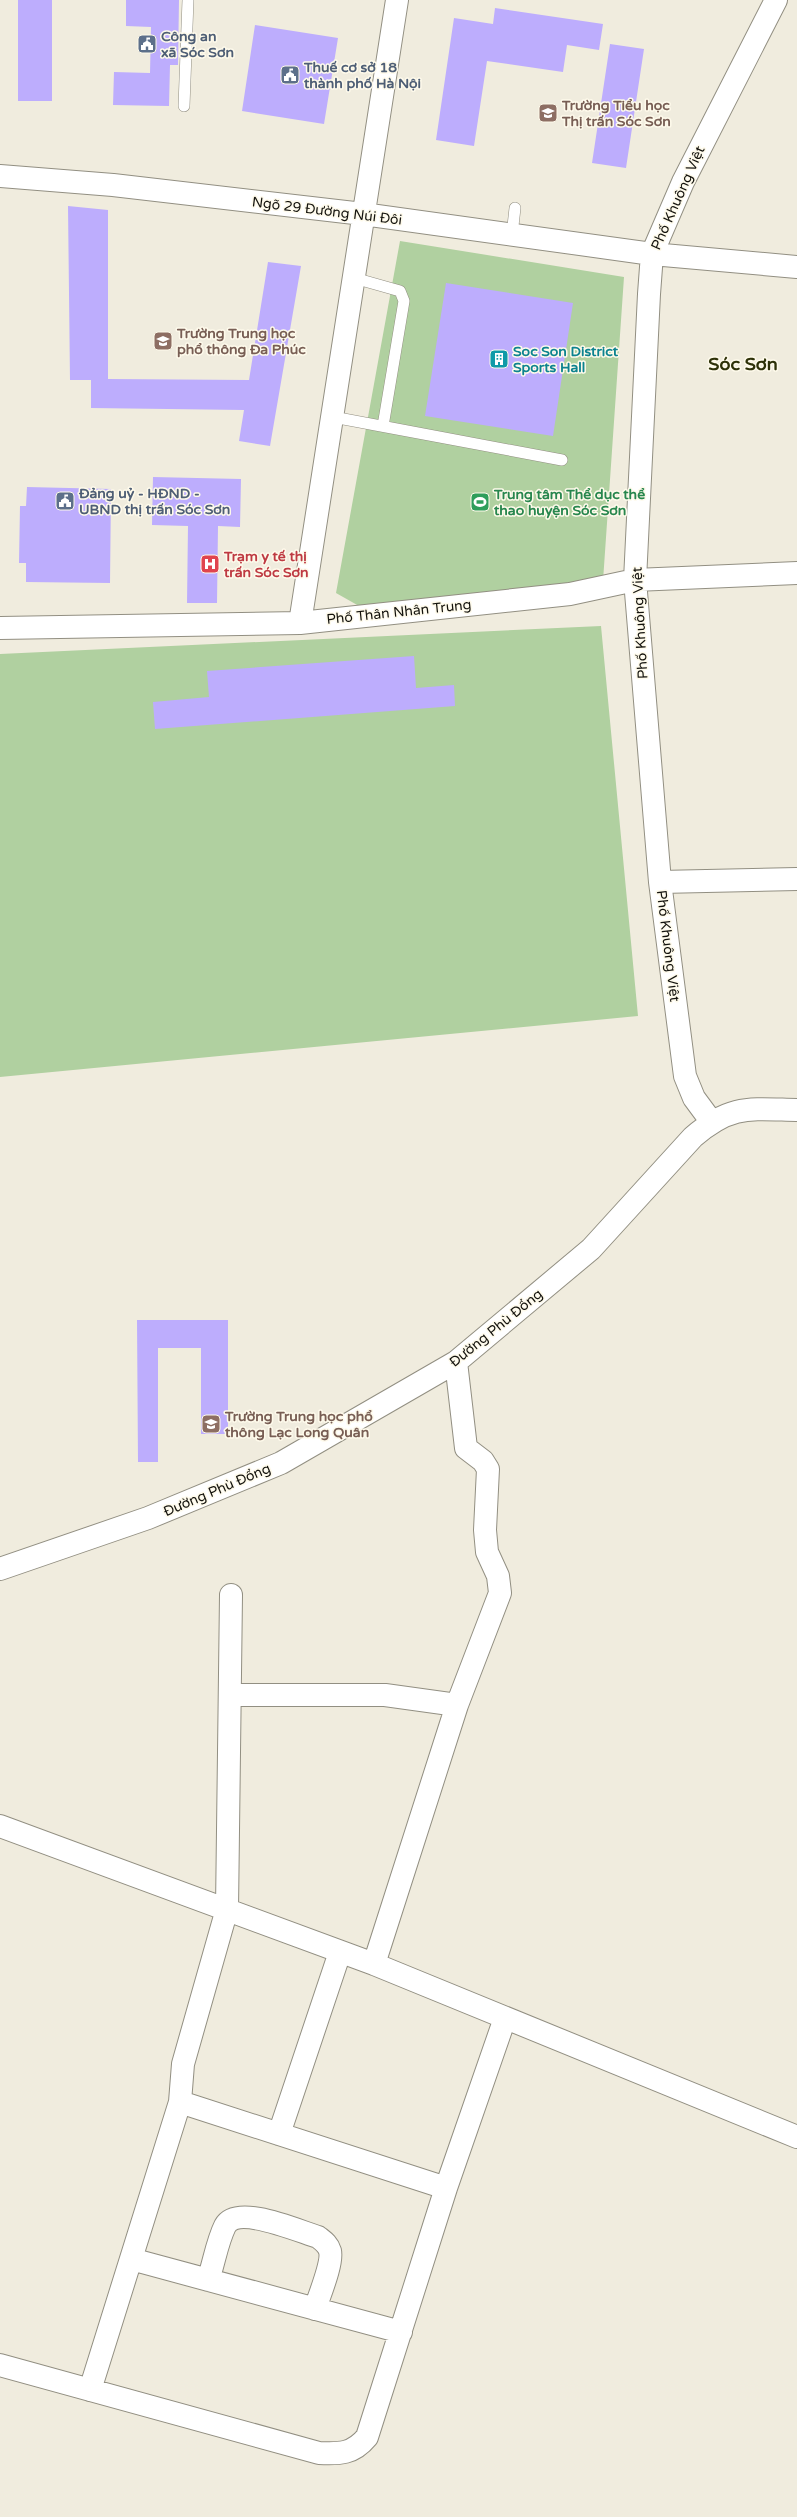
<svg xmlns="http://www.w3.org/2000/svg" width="797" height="2517" font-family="'Varela Round',sans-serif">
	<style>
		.green { fill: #b0d0a0 }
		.building { fill: #bdadfd }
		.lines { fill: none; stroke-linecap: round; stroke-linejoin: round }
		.lane-casing { stroke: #928f82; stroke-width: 12 }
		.street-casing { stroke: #928f82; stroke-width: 24 }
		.lane { stroke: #fff; stroke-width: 11 }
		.street { stroke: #fff; stroke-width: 22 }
		.labels { text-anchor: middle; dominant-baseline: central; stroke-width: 3; stroke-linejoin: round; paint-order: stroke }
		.service-label { font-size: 14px; font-weight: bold; fill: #4e5e75; stroke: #fefaeb; text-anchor: start }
		.education-label { font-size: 14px; font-weight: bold; fill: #785e54; stroke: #fefaeb; text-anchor: start }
		.street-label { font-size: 14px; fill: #13120d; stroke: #fefaeb }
		.culture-label { font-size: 14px; font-weight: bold; fill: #0d838f; stroke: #fefaeb; text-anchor: start }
		.leisure-label { font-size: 14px; font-weight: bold; fill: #27864d; stroke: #fefaeb; text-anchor: start }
		.health-label { font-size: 14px; font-weight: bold; fill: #be3a42; stroke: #fefaeb; text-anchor: start }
		.district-label { font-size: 18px; font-weight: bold; fill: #2d3108; stroke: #fefaeb }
	</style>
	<rect width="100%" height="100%" fill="#f0ecde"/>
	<!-- green -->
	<path class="green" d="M400,241l224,36 -21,304 -244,25 -23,-13z
		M601,626l37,390 -638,61v-423z"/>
	<!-- building -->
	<path class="building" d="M18,0h34v101h-34z
		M126,0h53l-1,65h-8l-1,41 -56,-1 1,-33 36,1 1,-46 -25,-1z
		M495,8l108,16 -4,26 -32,-5 -4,27 -76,-11 -13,85 -38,-6 18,-122 39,6z
		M255,25l83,13 -14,86 -82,-13z
		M610,44l34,5 -18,119 -34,-5z
		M68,206l40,4v169l141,1 19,-118 33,4 -31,180 -31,-5 5,-31 -153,-2v-28h-21z
		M446,283l127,20 -20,133 -128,-20z
		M153,477l88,2 -1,48 -22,-1 -1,77h-30l1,-77 -36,-1z
		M27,487l84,2 -1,94 -84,-1v-19h-7l1,-57h6z
		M414,656l2,32 38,-3 1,21 -300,23 -2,-27 56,-5 -2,-26z
		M137,1320h91v114h-27v-86h-43v114h-20z"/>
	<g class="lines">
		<!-- lane casing -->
		<g class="lane-casing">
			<path id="lane" d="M184,106l4,-106
				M512,235l3,-27
				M354,278l46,13 4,10 -21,125
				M333,417l229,43"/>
		</g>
		<!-- street casing -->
		<g class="street-casing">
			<path id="street" d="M0,176l113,9 250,29 289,40 145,13
				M300,623l97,-623
				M0,628l300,-5 270,-29 65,-14 162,-7
				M660,882l137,-3
				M711,1121l-17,-23 -9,-22 -25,-194 -25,-302 14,-286 3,-40 31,-72 93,-182
				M0,1569l148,-51 133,-55 175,-101 135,-113 102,-112c38,-33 57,-28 104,-27
				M230,1695h155l72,10
				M0,1826l374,138 423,173
				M374,1964l83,-259 43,-112 -2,-17 -11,-24 -2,-22 3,-61 -5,-8 -17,-13 -10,-86
				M180,2102l266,86
				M279,2134l61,-182
				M131,2259l270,73
				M208,2280c6,-17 9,-38 17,-54 12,-22 73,5 93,11 5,4 10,7 12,14 3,12 -11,45 -15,58
				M0,2365l319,88c21,1 34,1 48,-16l79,-249 59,-170
				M90,2390l90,-288 3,-38 44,-155 4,-314"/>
		</g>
		<!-- lane -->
		<use href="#lane" class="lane"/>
		<!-- street -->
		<use href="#street" class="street"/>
	</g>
	<!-- icons -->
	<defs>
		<g id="civic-square" transform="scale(1)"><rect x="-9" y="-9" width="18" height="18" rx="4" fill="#5c6f8a" stroke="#fefaeb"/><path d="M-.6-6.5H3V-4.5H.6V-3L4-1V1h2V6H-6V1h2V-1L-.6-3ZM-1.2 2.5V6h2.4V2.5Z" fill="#fff"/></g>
		<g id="school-square" transform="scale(1)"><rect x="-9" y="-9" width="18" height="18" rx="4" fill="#8d6e63" stroke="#fefaeb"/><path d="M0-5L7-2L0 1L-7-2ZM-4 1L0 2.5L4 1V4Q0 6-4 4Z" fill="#fff"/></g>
		<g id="building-square" transform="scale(1)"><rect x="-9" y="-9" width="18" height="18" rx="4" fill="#0f9aa8" stroke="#fefaeb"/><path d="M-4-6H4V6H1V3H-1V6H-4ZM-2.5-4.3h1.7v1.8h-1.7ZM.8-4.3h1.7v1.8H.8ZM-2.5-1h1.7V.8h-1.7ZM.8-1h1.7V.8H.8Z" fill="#fff"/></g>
		<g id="stadium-square" transform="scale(1)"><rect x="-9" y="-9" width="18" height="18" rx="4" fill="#2e9e5b" stroke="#fefaeb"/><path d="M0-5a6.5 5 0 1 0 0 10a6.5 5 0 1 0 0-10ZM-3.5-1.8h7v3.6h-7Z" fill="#fff"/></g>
		<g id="hospital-square" transform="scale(1)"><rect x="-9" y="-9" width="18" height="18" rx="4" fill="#e0444e" stroke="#fefaeb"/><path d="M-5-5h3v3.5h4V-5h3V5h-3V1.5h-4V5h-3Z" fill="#fff"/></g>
	</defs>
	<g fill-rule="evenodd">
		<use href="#civic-square" x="147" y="44"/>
		<use href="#civic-square" x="290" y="75"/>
		<use href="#school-square" x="548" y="113"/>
		<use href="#school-square" x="163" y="341"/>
		<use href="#building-square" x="499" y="359"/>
		<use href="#civic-square" x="65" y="501"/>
		<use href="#stadium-square" x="480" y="502"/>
		<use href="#hospital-square" x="210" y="564"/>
		<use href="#school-square" x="211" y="1424"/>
	</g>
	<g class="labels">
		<!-- service labels -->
		<g class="service-label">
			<text x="161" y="36">Công an<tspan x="161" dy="16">xã Sóc Sơn</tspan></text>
			<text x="304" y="67">Thuế cơ sở 18<tspan x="304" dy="16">thành phố Hà Nội</tspan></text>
			<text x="79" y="493">Đảng uỷ - HĐND -<tspan x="79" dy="16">UBND thị trấn Sóc Sơn</tspan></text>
		</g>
		<!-- education labels -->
		<g class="education-label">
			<text x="562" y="105">Trường Tiểu học<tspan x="562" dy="16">Thị trấn Sóc Sơn</tspan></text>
			<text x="177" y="333">Trường Trung học<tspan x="177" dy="16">phổ thông Đa Phúc</tspan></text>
			<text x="225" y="1416">Trường Trung học phổ<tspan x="225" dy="16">thông Lạc Long Quân</tspan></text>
		</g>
		<!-- street labels -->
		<g class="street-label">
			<text transform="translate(678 198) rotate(-66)">Phố Khuông Việt</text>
			<text transform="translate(327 211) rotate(7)">Ngõ 29 Đường Núi Đôi</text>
			<text transform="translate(399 612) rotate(-6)">Phố Thân Nhân Trung</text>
			<text transform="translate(640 623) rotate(-93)">Phố Khuông Việt</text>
			<text transform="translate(668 946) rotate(83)">Phố Khuông Việt</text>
			<text transform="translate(496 1328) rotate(-39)">Đường Phù Đổng</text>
			<text transform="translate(217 1490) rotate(-23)">Đường Phù Đổng</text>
		</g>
		<!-- culture labels -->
		<g class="culture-label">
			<text x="513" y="351">Soc Son District<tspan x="513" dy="16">Sports Hall</tspan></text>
		</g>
		<!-- leisure labels -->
		<g class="leisure-label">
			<text x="494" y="494">Trung tâm Thể dục thể<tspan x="494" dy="16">thao huyện Sóc Sơn</tspan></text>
		</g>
		<!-- health labels -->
		<g class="health-label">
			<text x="224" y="556">Trạm y tế thị<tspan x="224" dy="16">trấn Sóc Sơn</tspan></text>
		</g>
		<!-- district labels -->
		<g class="district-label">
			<text x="743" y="364">Sóc Sơn</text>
		</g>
	</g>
</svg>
